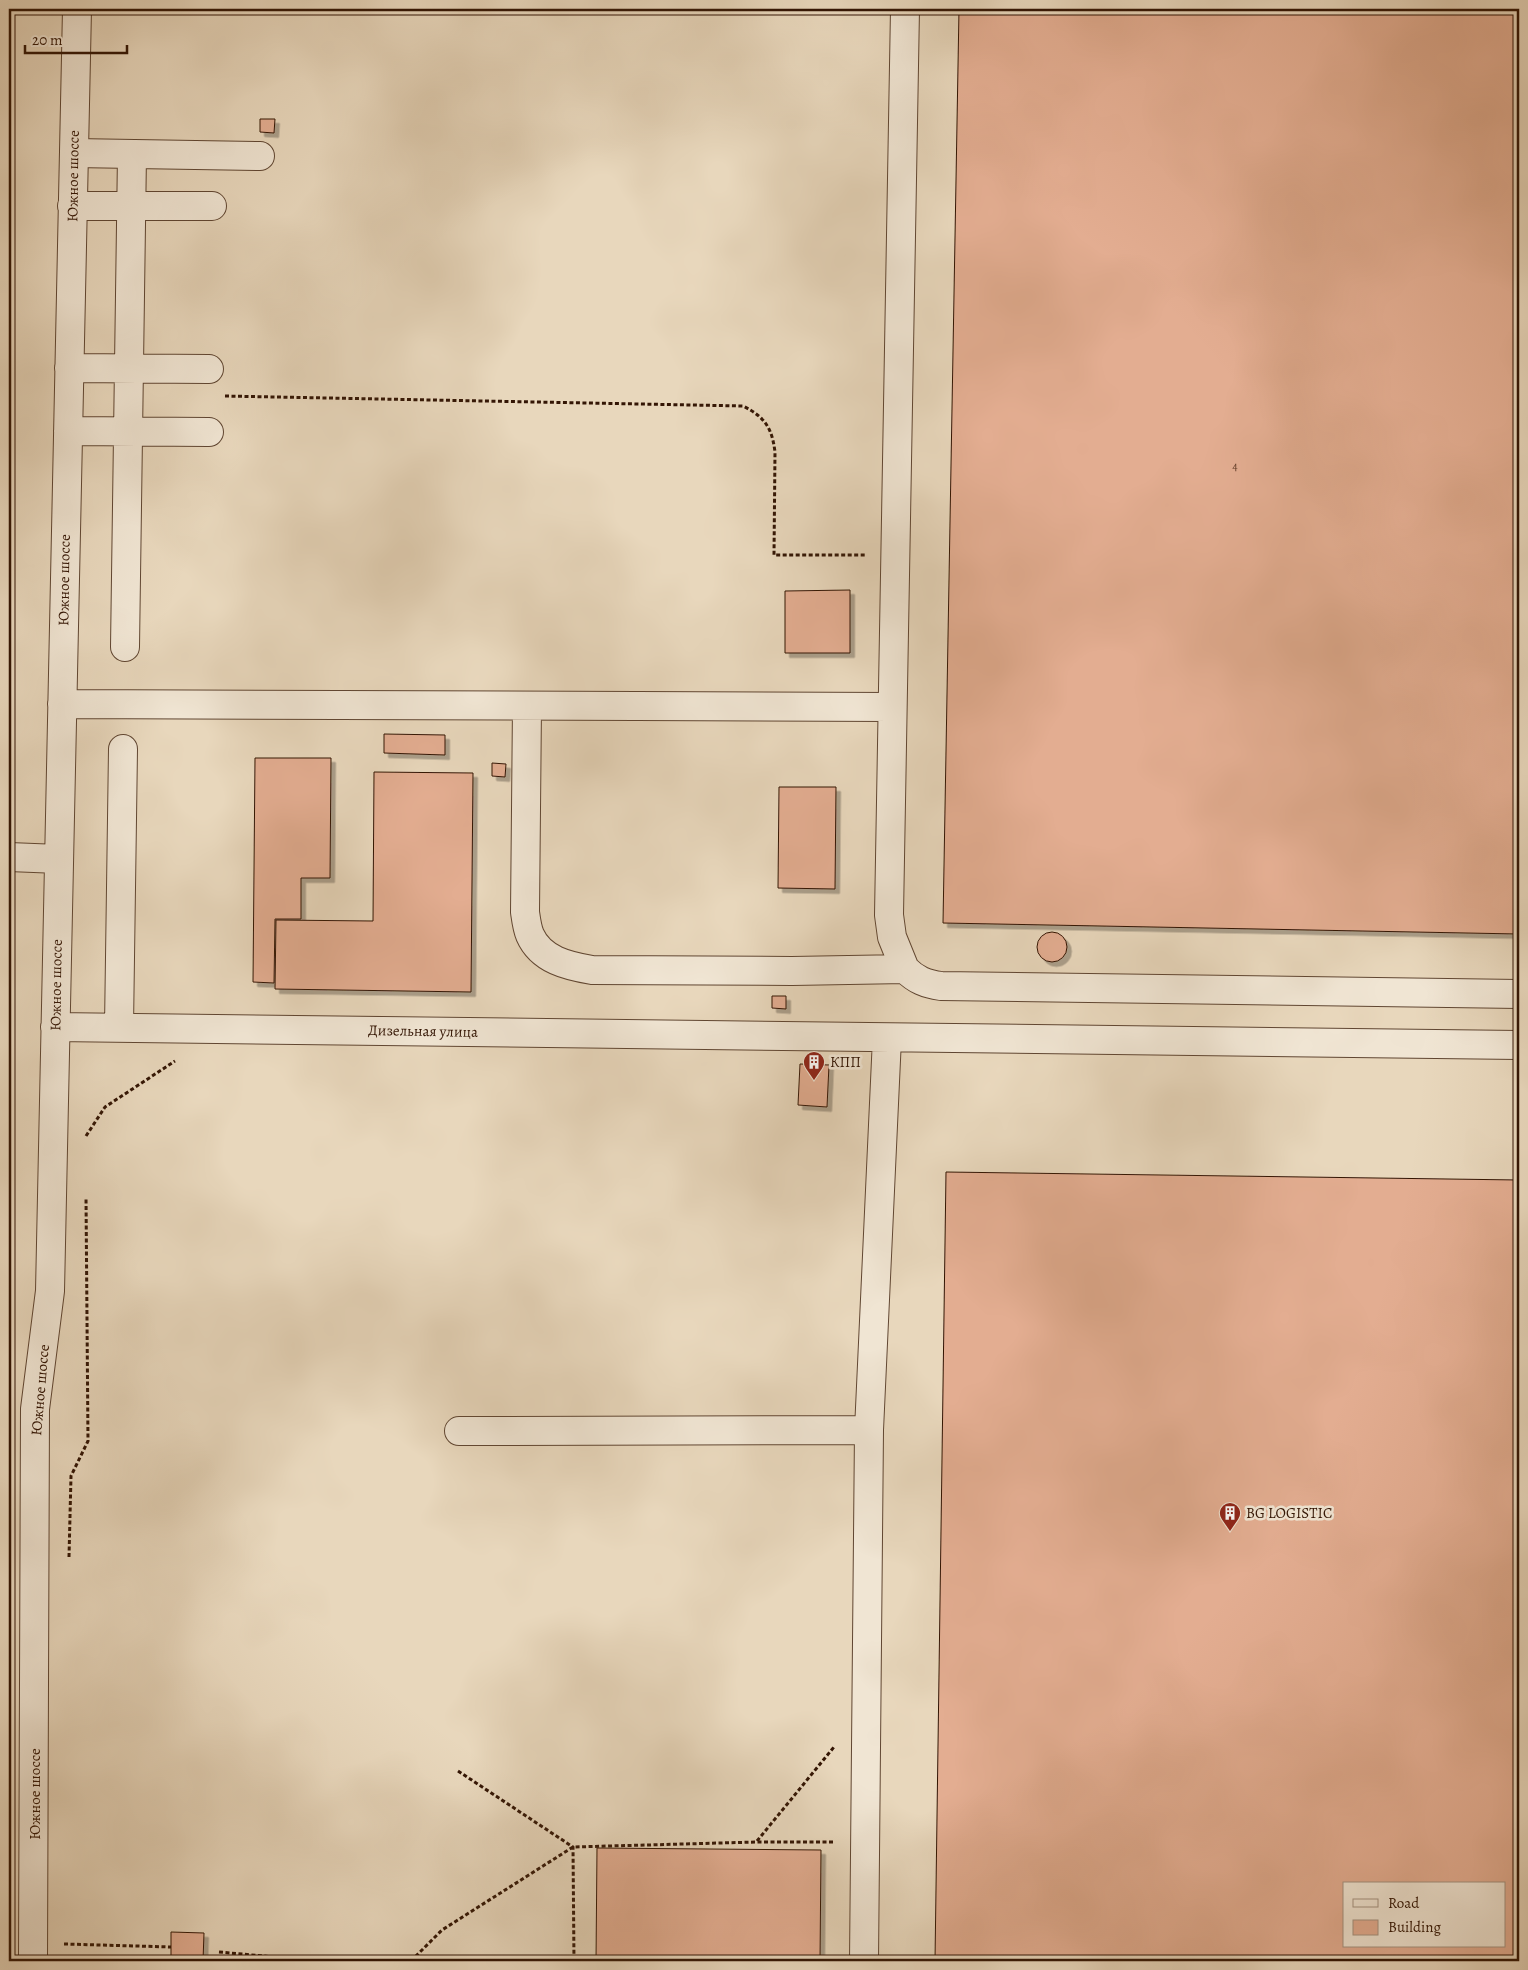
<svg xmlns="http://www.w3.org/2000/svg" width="1528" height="1970" font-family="Alegreya,serif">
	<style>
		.building { fill: #e3ad91; stroke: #331504; fill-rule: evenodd; filter: url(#shadow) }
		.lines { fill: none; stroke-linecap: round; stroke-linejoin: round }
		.minor-casing { stroke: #604632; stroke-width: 30 }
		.path { stroke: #331504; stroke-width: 3; stroke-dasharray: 4 2.5; stroke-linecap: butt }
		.minor { stroke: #f0e5d3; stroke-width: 28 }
		.labels { text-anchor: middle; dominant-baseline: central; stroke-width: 5; stroke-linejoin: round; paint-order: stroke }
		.number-label { font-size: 12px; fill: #5f3b27 }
		.street-label { font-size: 15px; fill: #331504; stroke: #f0e5d3 }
		.poi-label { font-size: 15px; fill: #331504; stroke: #f0e5d3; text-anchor: start }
	</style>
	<defs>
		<filter id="shadow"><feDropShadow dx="4.5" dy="4.5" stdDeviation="0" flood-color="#0004"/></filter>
	</defs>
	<rect width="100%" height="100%" fill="#e8d7bc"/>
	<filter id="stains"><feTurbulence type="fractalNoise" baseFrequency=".004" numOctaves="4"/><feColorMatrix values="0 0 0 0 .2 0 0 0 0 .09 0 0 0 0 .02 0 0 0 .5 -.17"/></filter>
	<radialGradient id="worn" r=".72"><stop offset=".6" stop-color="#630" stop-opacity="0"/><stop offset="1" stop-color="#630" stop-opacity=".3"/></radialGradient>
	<!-- building -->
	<path class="building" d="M959,9h560v925l-576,-11z
		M260,119h15l-1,14 -14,-1z
		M850,590v63h-65v-62z
		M384,734l61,1v20l-61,-2z
		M255,758h76l-1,120h-29v41h-26l-1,64 -21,-1z
		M492,763l14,1 -1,13 -13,-1z
		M374,772l99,1 -2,219 -196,-3 1,-69 97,1z
		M779,787h57l-1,102 -57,-1z
		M1037 947a15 15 0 1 1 30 0a15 15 0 1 1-30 0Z
		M772,996h14v13l-14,-1z
		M800,1064l29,1 -2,42 -29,-2z
		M946,1172l573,8v781h-584zM1344,1884h160v62h-160z
		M597,1848l224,2 -1,111h-224z
		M171,1932l33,1 -1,28h-32z"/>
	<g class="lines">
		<!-- minor casing -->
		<g class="minor-casing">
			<path id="minor" d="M74,153l186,3
				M72,206h140
				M69,368l140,1
				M68,431l141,1
				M125,647l7,-493
				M62,704l830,3
				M527,706l-2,206c1,7 2,16 5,23 11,25 38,31 62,35l200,1 113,-2 -13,-32 -3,-22 16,-906
				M9,857l50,2
				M905,969c11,11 21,15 36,17l578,8
				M55,1027l1464,18
				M119,1027l4,-278
				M459,1431l410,-1 18,-392
				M33,1961l2,-552 15,-118 27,-1282
				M864,1961l5,-531"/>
		</g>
		<!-- path -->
		<path class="path" d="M225,396l518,10c22,11 29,22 32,46l-1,103h91
			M86,1136l19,-29 70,-46
			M69,1557l2,-81 17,-35 -2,-244
			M458,1771l115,76 1,114
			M757,1841l77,-94
			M64,1944l107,3
			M219,1952l101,9
			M411,1961l31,-31 131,-83 184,-5h76"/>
		<!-- minor -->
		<use href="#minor" class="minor"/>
	</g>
	<!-- icons -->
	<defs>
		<g id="building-pin" transform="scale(1.125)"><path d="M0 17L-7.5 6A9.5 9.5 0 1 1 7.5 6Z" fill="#8f2418" stroke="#f0e5d3"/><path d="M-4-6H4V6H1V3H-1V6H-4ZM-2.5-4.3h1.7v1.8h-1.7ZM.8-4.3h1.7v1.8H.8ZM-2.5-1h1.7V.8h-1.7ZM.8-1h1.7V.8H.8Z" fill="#fff"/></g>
	</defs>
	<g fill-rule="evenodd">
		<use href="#building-pin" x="814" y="1062"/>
		<use href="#building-pin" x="1230" y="1513"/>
	</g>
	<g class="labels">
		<!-- number labels -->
		<g class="number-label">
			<text x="1235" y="466">4</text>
		</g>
		<!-- street labels -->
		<g class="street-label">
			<text transform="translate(73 176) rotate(-89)">Южное шоссе</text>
			<text transform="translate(64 580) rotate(-89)">Южное шоссе</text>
			<text transform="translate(56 985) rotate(-89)">Южное шоссе</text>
			<text transform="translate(423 1031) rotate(1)">Дизельная улица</text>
			<text transform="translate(40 1390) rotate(-85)">Южное шоссе</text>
			<text transform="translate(35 1794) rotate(-90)">Южное шоссе</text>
		</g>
		<!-- poi labels -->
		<g class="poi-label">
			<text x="830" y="1062">КПП</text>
			<text x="1246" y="1513">BG LOGISTIC</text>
		</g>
	</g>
	<!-- margin -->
	<rect width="1528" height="1970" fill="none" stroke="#e8d7bc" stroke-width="30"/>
	<rect x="10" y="10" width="1508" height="1950" fill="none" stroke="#331504" stroke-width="2.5"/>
	<rect x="15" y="15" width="1498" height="1940" fill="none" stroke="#331504"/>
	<!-- legend -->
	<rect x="1343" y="1882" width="162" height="65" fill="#f0e5d3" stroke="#a49280"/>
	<rect x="1353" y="1899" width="25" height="8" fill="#f0e5d3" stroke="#a49280"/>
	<text x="1388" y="1908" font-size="15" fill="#331504">Road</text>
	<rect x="1353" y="1920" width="25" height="15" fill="#e3ad91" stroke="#a49280"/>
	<text x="1388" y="1932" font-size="15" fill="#331504">Building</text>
	<!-- scale -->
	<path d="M25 45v8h102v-8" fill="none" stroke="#331504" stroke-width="2.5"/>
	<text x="32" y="45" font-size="15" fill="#331504" stroke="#f0e5d3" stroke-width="4" paint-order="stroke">20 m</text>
	<rect width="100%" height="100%" filter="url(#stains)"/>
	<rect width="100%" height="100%" fill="url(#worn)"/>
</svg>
